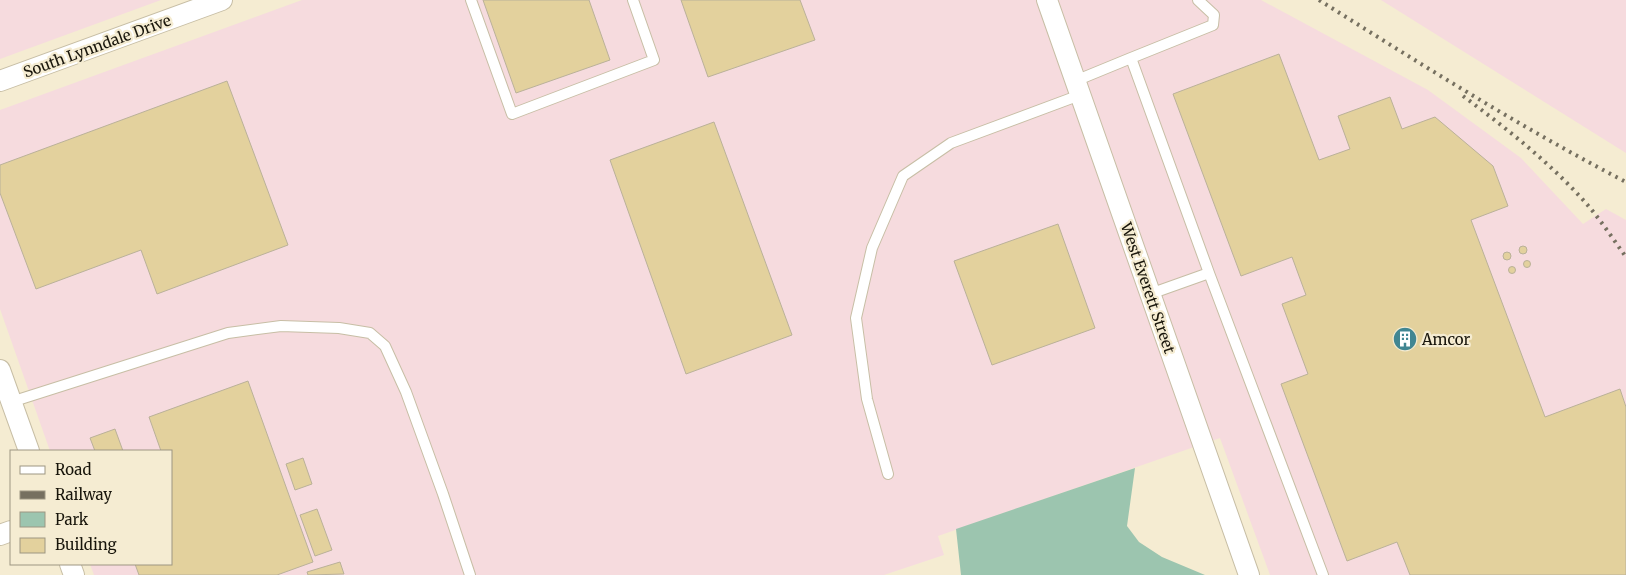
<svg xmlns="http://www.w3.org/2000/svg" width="1626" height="575" font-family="Merriweather,serif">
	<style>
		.industrial { fill: #f6dbde }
		.green { fill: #9cc5af }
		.building { fill: #e3d19d; stroke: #bab199 }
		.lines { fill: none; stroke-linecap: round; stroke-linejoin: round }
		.service-casing { stroke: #c7bea5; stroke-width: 12 }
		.minor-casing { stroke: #c7bea5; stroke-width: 22 }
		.service { stroke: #fff; stroke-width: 10 }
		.minor { stroke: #fff; stroke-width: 20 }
		.rail { stroke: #767060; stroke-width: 4; stroke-dasharray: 2.5 5; stroke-linecap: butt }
		.labels { text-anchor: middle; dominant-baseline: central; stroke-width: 4.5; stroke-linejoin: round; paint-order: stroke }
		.street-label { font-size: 15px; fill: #18150b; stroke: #f5ecd2 }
		.poi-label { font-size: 15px; fill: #18150b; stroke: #f5ecd2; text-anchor: start }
	</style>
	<rect width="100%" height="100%" fill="#f5ecd2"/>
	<!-- industrial -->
	<path class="industrial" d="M0,0h161l-161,59z
		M302,0h959l167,90 93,68 62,66 23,-15 20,11v355h-356l-50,-137 -282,98 6,19 -60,20h-790l-4,-11h81v-113h-121l-50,-142v-199z
		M1381,0h245v153z"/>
	<!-- green -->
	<path class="green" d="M1135,468l-8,58 12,16 23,15 43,18h-244l-5,-46z"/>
	<!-- building -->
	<path class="building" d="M483,0h106l21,60 -94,33z
		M681,0h119l15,40 -107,37z
		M1279,54l40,106 31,-11 -12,-33 52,-19 12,32 33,-12 58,49 15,40 -37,14 74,197 75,-28 6,18v168h-216l-13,-33 -50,19 -66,-177 27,-10 -26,-70 24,-9 -14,-38 -51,19 -68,-182z
		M227,81l61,164 -131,49 -16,-44 -105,39 -36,-96v-28z
		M714,122l78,213 -106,39 -76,-214z
		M1058,224l37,104 -103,37 -38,-104z
		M1519 250a4 4 0 1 1 8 0a4 4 0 1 1-8 0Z
		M1503 256a4 4 0 1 1 8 0a4 4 0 1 1-8 0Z
		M1523.5 264a3.5 3.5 0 1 1 7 0a3.5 3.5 0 1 1-7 0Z
		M1508.5 270a3.5 3.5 0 1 1 7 0a3.5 3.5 0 1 1-7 0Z
		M248,381l65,181 -36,13h-138l-4,-11h36v-113h-10l-12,-34z
		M115,429l8,22h-28l-5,-13z
		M303,458l9,26 -17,6 -9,-26z
		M317,509l15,41 -17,6 -15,-41z
		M340,562l4,12 -36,1 -1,-3z"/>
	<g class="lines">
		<!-- service casing -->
		<g class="service-casing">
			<path id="service" d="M471,0l41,114 142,-54 -21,-60
				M1131,58l82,-33 1,-10 -16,-15
				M1075,81l56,-23 78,215
				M1150,294l59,-21 114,302
				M11,402l217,-69 53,-7 58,2 31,5 15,13 21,46 37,102 27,81
				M888,474l-21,-75 -11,-81 16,-70 31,-72 48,-33 129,-48"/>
		</g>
		<!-- minor casing -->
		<g class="minor-casing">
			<path id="minor" d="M1047,0l202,575
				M0,81l222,-81
				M0,370l29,81
				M0,535l11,-4
				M70,564l4,11"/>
		</g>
		<!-- service -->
		<use href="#service" class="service"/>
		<!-- minor -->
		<use href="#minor" class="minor"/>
		<!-- rail -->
		<path class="rail" d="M1319,0c100,63 201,127 307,182
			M1463,96c43,32 86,66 122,106 15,17 28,37 41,55"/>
	</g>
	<!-- icons -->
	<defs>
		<g id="building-disc" transform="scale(1.25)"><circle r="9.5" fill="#418692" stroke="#f5ecd2"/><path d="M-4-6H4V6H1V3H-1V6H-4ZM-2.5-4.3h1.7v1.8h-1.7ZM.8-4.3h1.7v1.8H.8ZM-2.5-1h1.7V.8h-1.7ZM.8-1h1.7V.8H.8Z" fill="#fff"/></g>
	</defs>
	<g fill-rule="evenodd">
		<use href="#building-disc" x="1405" y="339"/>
	</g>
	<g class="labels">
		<!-- street labels -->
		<g class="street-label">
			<text transform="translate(97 46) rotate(-20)">South Lynndale Drive</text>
			<text transform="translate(1148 288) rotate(71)">West Everett Street</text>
		</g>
		<!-- poi labels -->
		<g class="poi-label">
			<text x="1422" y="339">Amcor</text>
		</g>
	</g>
	<!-- legend -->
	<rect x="10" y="450" width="162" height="115" fill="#f5ecd2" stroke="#9d9682"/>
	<rect x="20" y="466" width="25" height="8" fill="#ffffff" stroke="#9d9682"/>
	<text x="55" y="475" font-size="15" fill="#18150b">Road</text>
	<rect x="20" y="491" width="25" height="8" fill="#767060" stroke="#9d9682"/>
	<text x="55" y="500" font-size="15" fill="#18150b">Railway</text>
	<rect x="20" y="512" width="25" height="15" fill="#9cc5af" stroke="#9d9682"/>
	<text x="55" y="525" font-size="15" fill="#18150b">Park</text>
	<rect x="20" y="538" width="25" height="15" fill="#e3d19d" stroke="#9d9682"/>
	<text x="55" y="550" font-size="15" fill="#18150b">Building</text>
</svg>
